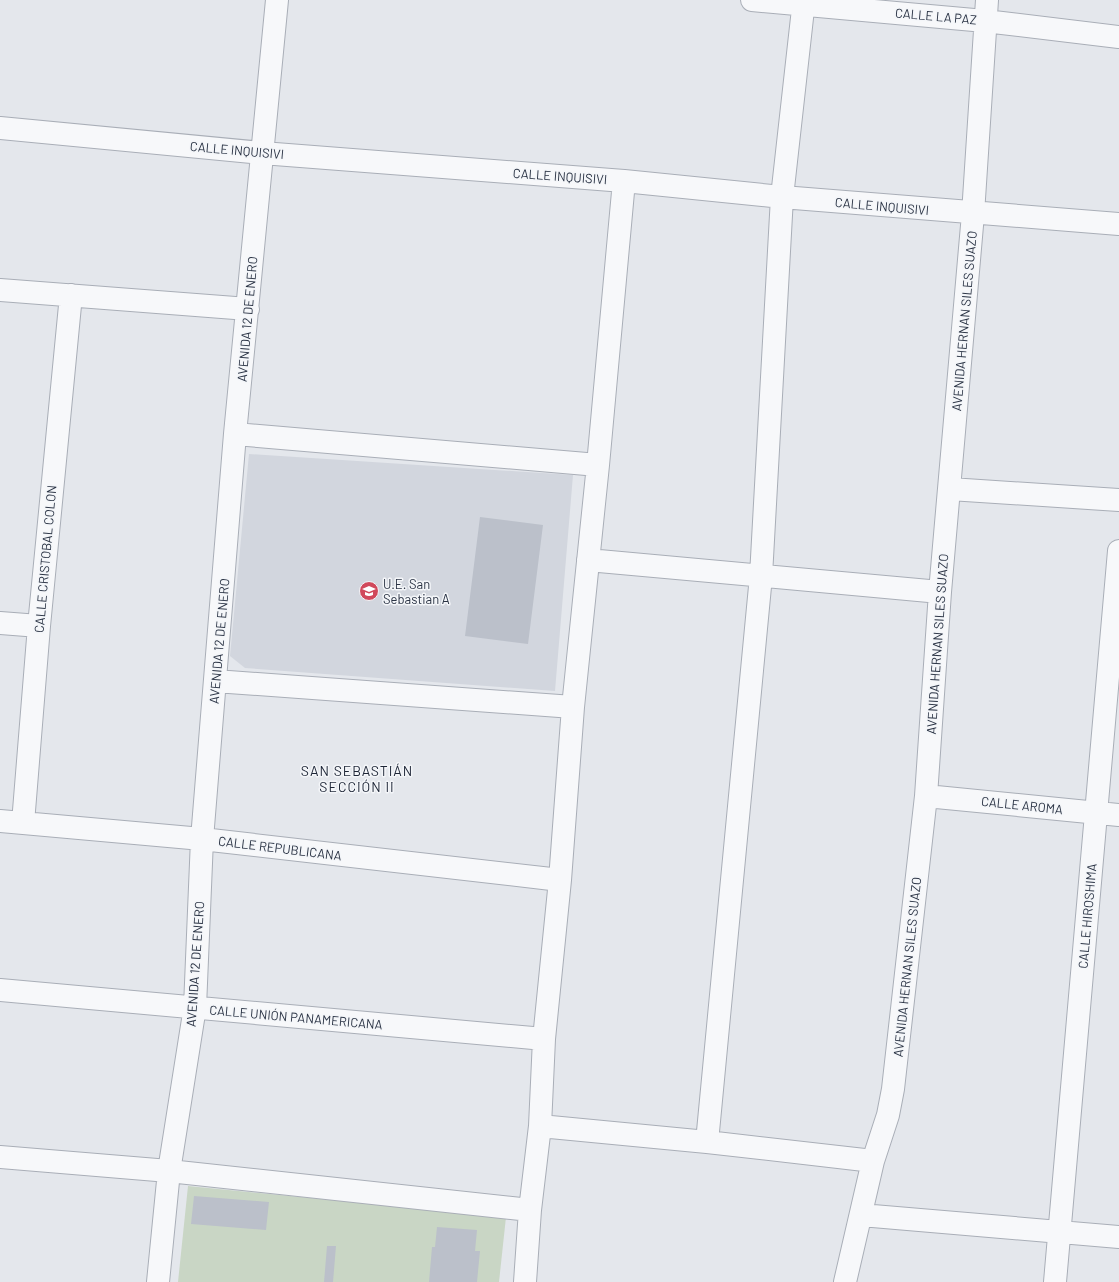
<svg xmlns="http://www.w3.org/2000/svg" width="1119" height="1282" font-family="Barlow,sans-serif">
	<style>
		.built { fill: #d2d6de }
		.green { fill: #c9d6c5 }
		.building { fill: #bbc0ca }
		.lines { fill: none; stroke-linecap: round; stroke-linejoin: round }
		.street-casing { stroke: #a9aeb7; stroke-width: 24 }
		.street { stroke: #f7f8fa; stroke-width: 22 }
		.labels { text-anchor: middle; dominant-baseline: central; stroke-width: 3; stroke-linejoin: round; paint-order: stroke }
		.street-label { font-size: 13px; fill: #2b3445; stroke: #f4f6f9 }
		.poi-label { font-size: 13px; fill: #2b3445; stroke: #f4f6f9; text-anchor: start }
		.neighbourhood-label { font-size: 14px; letter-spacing: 1px; fill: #1d2536; stroke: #f4f6f9 }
	</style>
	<rect width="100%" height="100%" fill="#e4e7ec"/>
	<!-- built -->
	<path class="built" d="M249,454l324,21 -18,216 -310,-23 -15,-12z"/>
	<!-- green -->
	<path class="green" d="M188,1186l318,31 -7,65h-321z"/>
	<!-- building -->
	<path class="building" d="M480,517l63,8 -15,119 -63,-8z
		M194,1196l75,6 -3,28 -75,-6z
		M437,1227l40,3 -2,21h5l-3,31h-48l3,-35h3z
		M327,1246h9l-3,36h-9z"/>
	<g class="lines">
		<!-- street casing -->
		<g class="street-casing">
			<path id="street" d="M752,0l233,21 134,16
				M0,128l262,25 362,28 158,16 337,27
				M0,290l248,19
				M235,434l363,31
				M950,489l169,11
				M588,560l352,32
				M0,623l39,3
				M215,681l358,26
				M926,796l193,19
				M0,821l202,18 358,41
				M23,823l16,-197 32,-331
				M0,990l544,49
				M540,1126l167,16 166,19
				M707,1142l54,-566 21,-379 22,-197
				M0,1157l169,14 361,39
				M861,1215l258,22
				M158,1282l11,-111 26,-164 7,-168 33,-405 42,-434
				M525,1282l5,-72 10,-84 4,-87 16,-159 13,-173 25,-242 26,-284
				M845,1282l28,-121 15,-46 5,-26 33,-293 14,-204 33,-378 14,-214
				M1055,1282l64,-731"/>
		</g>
		<!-- street -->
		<use href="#street" class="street"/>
	</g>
	<!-- icons -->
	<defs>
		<g id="school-disc" transform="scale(1)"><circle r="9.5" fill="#d1495b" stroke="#f4f6f9"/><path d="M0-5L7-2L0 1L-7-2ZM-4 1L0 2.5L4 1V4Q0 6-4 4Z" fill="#fff"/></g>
	</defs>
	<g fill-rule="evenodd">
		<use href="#school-disc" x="369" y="591"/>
	</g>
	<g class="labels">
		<!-- street labels -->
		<g class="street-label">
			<text transform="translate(936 16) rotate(5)">CALLE LA PAZ</text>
			<text transform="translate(237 150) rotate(5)">CALLE INQUISIVI</text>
			<text transform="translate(560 176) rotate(4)">CALLE INQUISIVI</text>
			<text transform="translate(882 206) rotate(5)">CALLE INQUISIVI</text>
			<text transform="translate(247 319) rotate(-85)">AVENIDA 12 DE ENERO</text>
			<text transform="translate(964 321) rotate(-85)">AVENIDA HERNAN SILES SUAZO</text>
			<text transform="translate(45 559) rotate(-85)">CALLE CRISTOBAL COLON</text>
			<text transform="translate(219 641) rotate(-85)">AVENIDA 12 DE ENERO</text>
			<text transform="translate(937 644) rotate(-86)">AVENIDA HERNAN SILES SUAZO</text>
			<text transform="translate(1022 805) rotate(6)">CALLE AROMA</text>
			<text transform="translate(280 848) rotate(7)">CALLE REPUBLICANA</text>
			<text transform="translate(1087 916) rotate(-85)">CALLE HIROSHIMA</text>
			<text transform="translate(195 964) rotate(-86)">AVENIDA 12 DE ENERO</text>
			<text transform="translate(907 967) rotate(-84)">AVENIDA HERNAN SILES SUAZO</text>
			<text transform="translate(296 1017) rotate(5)">CALLE UNIÓN PANAMERICANA</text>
		</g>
		<!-- poi labels -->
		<g class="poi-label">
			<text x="383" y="584">U.E. San<tspan x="383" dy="15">Sebastian A</tspan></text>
		</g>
		<!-- neighbourhood labels -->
		<g class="neighbourhood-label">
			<text x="357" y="770">SAN SEBASTIÁN<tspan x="357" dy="16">SECCIÓN II</tspan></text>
		</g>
	</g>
</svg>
